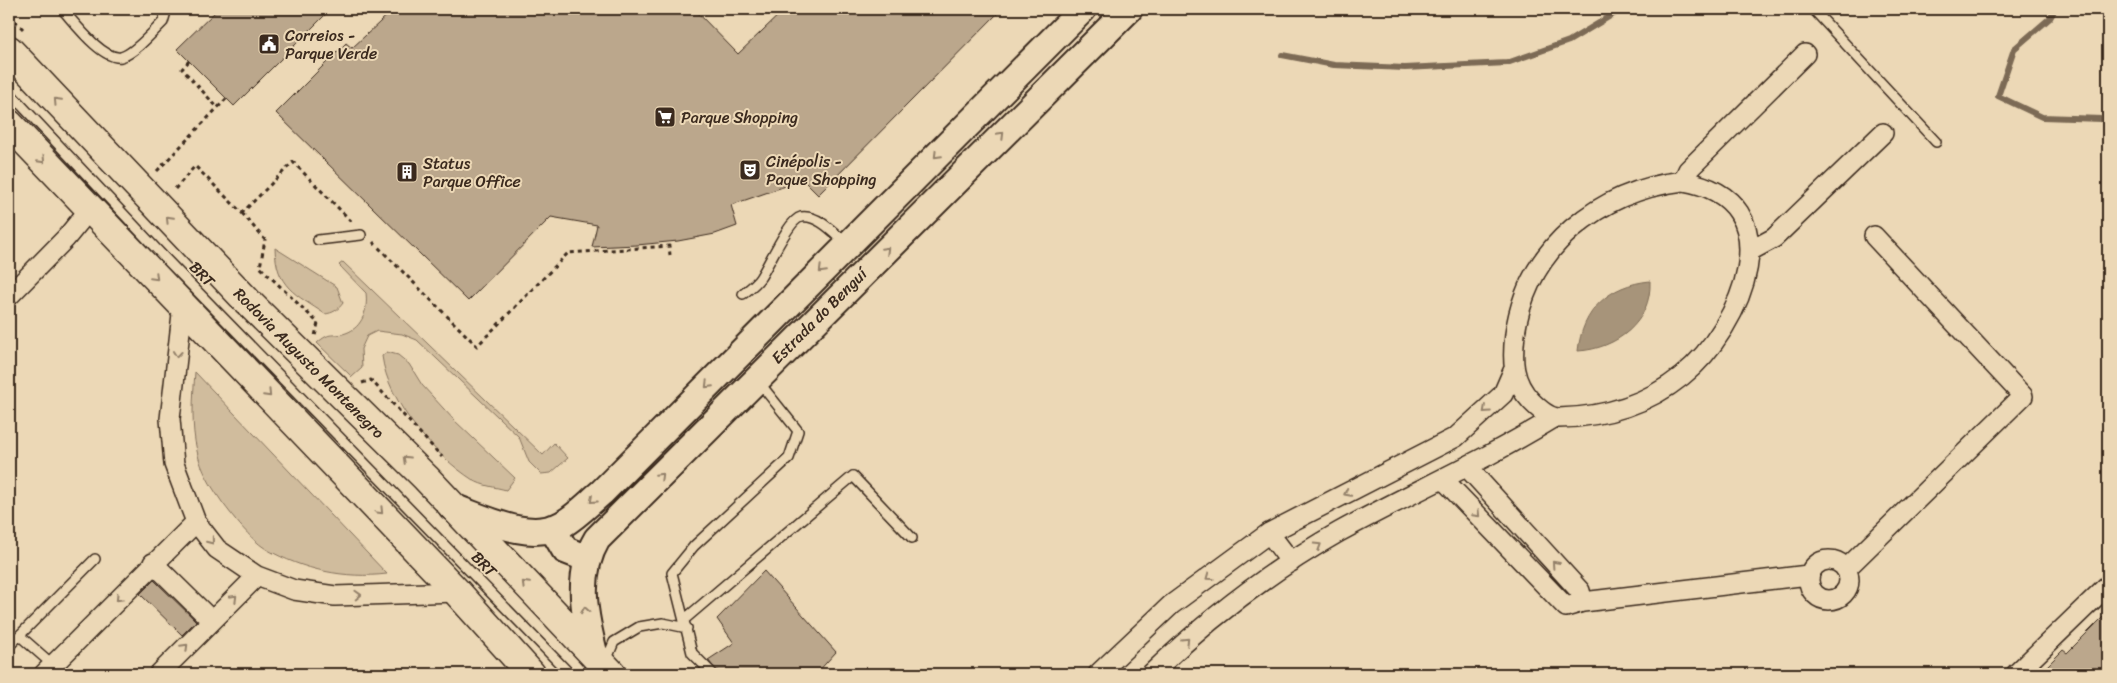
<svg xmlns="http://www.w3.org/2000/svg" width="2117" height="683" font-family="Sriracha,sans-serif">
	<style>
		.green { fill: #d0bc9d; stroke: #86735e }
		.water { fill: #a7947a; stroke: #7c6a55 }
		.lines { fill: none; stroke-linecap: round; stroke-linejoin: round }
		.stream { stroke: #7c6a55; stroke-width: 6 }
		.building { fill: #bba78c; stroke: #3b2a1e }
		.lane-casing { stroke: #3b2a1e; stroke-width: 12 }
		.street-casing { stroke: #3b2a1e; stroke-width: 22 }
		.secondary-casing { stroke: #3b2a1e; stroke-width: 30 }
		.primary-casing { stroke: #3b2a1e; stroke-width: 31 }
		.path { stroke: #3b2a1e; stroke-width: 3; stroke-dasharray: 4 4; stroke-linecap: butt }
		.lane { stroke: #ecd8b6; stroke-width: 9 }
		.street { stroke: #ecd8b6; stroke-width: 19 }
		.secondary { stroke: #ecd8b6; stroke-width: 26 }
		.primary { stroke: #ecd8b6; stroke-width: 28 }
		.oneway { stroke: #94816a }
		.labels { text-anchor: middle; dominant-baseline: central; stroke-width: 4; stroke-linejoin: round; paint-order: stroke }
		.poi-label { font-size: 16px; fill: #3b2a1e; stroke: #ecd8b6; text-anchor: start }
		.street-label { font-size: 16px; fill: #3b2a1e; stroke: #ecd8b6 }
	</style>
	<rect width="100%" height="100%" fill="#ecd8b6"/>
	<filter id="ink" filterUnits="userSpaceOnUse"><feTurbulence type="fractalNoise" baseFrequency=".02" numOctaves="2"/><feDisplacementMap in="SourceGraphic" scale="10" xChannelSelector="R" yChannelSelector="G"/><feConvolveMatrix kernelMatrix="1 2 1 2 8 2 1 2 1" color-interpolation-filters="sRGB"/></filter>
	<g filter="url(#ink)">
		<!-- green -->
		<path class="green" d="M275,248l62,39 6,16c-5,7 -10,10 -18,11 -30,-20 -49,-27 -50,-66z
			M343,262l200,193 11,-12 14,15 -17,15 -10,1 -12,-12 -10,-25 -102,-97 -15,-6 -25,-3 -10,5 -6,13 1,19 -10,9 -35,-34c15,-13 14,-5 29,-10 17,-6 22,-24 20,-40l-27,-28z
			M387,352l11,3 11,9 13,21 32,35 61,58 -9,12c-10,-3 -24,-4 -33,-10 -39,-25 -85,-77 -91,-124z
			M195,372l192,202c-42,5 -84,-4 -121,-25 -17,-11 -32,-31 -44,-47 -11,-16 -21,-32 -25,-51 -6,-25 -4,-53 -2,-79z"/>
		<!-- water -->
		<path class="water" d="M1650,281c2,41 -34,68 -72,70 4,-41 31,-66 72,-70z"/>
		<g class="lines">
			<!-- stream -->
			<path class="stream" d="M2055,9l-5,9 -36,31 -16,47 44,21 60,2 6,3
				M1282,55l52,10 71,3 102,-5 62,-22 53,-32"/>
		</g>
		<!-- building -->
		<path class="building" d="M218,9h113l-97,97 -57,-57z
			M394,9h300l44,45 47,-45h217l-184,186 -15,-15 -72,25 6,21 -22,8 -37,7 -41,4 -45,2 5,-22 -46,-8 -83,84 -192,-188 70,-70 6,5z
			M764,571l72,81 -20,22h-97l-11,-14 26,-17 -17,-24z
			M154,580l42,41 -14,14 -42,-41z
			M2108,612v56l-6,6h-56l-2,-5 19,-19 4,3z"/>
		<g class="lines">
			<!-- lane casing -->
			<g class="lane-casing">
				<path id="lane" d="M62,9c12,13 40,51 59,48 13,-3 33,-26 42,-35l2,-7 -3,-6
					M1813,9l123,133
					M9,92l154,164 407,418
					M318,240l43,-5
					M743,294c6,-5 13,-10 17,-16 9,-13 28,-58 41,-61 17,-3 34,17 46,27
					M685,619l168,-143 59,62
					M20,636l33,29
					M9,646l86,-87
					M606,661l8,-19 25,-15 24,-4 24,5
					M2030,661l10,13
					M713,674l-21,-21 -20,-80 22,-27 95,-88 9,-27 -40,-50"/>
			</g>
			<!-- street casing -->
			<g class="street-casing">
				<path id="street" d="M1683,181c113,19 59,147 -1,195 -36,29 -78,41 -123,42 -11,0 -21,-10 -28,-17 -19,-20 -19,-41 -16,-67 12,-87 84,-143 168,-153z
					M1683,181l5,-11 117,-116
					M1750,251l24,-13 109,-105
					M9,296l57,-58 23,-28
					M183,305l-13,114 4,45 22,58 21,27 40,27 37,14 41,6 122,-4
					M1467,467l113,124 3,11
					M1443,479l123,128 17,-5 225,-27
					M1269,533l22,29
					M1809 580a20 20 0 1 1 40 0a20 20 0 1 1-40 0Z
					M153,563l59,58
					M1846,569l177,-173 -149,-160
					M44,674l152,-152
					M159,674l98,-98
					M1098,674l73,-69 98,-72 187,-96 47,-43 10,-23
					M1151,674c55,-53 121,-104 188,-142 71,-39 145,-71 215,-114
					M2016,674l92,-89"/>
			</g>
			<!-- secondary casing -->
			<g class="secondary-casing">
				<path id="secondary" d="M452,507c32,11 78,36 111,17 15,-9 26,-21 39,-32l481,-483
					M552,528l13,22 23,9
					M595,657c-10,-39 -20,-81 2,-118l532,-530"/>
			</g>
			<!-- primary casing -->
			<g class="primary-casing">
				<path id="primary" d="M9,50l239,252 178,176 186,196
					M9,124l448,468 74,82"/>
			</g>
			<!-- path -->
			<path class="path" d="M9,15l14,14
				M189,61l-7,8 36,39
				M157,171l70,-73
				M175,189l20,-23 47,47 51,-51 59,60
				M242,213l23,27 -5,27 58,56 -3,13
				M373,242l104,104 91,-93 101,-7 1,9
				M362,383l9,-3 71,77"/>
			<!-- lane -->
			<use href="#lane" class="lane"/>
			<!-- street -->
			<use href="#street" class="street"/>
			<!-- secondary -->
			<use href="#secondary" class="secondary"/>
			<!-- primary -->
			<use href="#primary" class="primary"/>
		</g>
		<!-- one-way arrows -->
		<defs><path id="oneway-chevron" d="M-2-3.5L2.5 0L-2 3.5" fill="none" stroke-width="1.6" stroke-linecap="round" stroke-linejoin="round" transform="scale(1.25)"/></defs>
		<g class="oneway">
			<use href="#oneway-chevron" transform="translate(57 101) rotate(-133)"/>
			<use href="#oneway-chevron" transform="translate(1001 135) rotate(-45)"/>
			<use href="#oneway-chevron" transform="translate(937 155) rotate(135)"/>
			<use href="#oneway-chevron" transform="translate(42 160) rotate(47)"/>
			<use href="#oneway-chevron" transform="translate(169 219) rotate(-134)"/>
			<use href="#oneway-chevron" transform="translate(886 250) rotate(-45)"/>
			<use href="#oneway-chevron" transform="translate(822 270) rotate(135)"/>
			<use href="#oneway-chevron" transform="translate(155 277) rotate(45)"/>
			<use href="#oneway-chevron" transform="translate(177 354) rotate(96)"/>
			<use href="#oneway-chevron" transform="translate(708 385) rotate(135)"/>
			<use href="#oneway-chevron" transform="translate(268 394) rotate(46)"/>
			<use href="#oneway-chevron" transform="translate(1486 410) rotate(138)"/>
			<use href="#oneway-chevron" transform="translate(406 459) rotate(-136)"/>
			<use href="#oneway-chevron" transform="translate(660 476) rotate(-45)"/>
			<use href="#oneway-chevron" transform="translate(1347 493) rotate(153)"/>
			<use href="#oneway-chevron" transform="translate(593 500) rotate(138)"/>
			<use href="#oneway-chevron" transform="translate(380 511) rotate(46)"/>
			<use href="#oneway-chevron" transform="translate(1477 514) rotate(46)"/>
			<use href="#oneway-chevron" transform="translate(211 541) rotate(51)"/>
			<use href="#oneway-chevron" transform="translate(1318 546) rotate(-32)"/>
			<use href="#oneway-chevron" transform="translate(1555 564) rotate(-132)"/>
			<use href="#oneway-chevron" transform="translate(1209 577) rotate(144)"/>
			<use href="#oneway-chevron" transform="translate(525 584) rotate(-134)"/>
			<use href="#oneway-chevron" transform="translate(358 595) rotate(-2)"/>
			<use href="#oneway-chevron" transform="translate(119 598) rotate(134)"/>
			<use href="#oneway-chevron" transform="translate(234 598) rotate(-45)"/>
			<use href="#oneway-chevron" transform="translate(585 610) rotate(-99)"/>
			<use href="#oneway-chevron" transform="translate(1186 641) rotate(-44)"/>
			<use href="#oneway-chevron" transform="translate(185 647) rotate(-45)"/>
		</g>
	</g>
	<!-- icons -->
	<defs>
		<g id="civic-square" transform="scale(1.125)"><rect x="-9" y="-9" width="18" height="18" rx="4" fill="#3b2a1e" stroke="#ecd8b6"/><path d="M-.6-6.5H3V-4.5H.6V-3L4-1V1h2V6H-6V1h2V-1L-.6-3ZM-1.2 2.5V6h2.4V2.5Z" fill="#fff"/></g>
		<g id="supermarket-square" transform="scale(1.125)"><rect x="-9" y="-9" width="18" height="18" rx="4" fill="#3b2a1e" stroke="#ecd8b6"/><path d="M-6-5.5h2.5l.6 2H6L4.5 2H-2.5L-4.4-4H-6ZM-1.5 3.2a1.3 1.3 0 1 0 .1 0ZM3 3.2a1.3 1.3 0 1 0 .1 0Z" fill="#fff"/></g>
		<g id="theatre-square" transform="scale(1.125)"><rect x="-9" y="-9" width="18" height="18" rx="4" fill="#3b2a1e" stroke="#ecd8b6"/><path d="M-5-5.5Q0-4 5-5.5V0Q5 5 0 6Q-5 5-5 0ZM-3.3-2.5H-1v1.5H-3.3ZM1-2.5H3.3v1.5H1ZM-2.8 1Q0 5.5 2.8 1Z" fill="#fff"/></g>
		<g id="building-square" transform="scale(1.125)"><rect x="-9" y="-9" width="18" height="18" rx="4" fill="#3b2a1e" stroke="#ecd8b6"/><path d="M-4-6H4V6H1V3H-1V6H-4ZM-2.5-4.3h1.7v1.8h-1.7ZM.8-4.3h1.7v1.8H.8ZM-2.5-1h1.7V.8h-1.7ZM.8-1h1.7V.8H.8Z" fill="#fff"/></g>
	</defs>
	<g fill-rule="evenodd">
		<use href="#civic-square" x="269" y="44"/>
		<use href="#supermarket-square" x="665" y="117"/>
		<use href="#theatre-square" x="750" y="170"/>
		<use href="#building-square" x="407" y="172"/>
	</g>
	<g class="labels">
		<!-- poi labels -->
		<g class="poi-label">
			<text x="285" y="35">Correios -<tspan x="285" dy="18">Parque Verde</tspan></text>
			<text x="681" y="117">Parque Shopping</text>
			<text x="766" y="161">Cinépolis -<tspan x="766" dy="18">Paque Shopping</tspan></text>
			<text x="423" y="163">Status<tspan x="423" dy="18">Parque Office</tspan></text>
		</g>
		<!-- street labels -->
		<g class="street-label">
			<text transform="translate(202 274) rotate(46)">BRT</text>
			<text transform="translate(819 316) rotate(-45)">Estrada do Benguí</text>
			<text transform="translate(309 363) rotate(45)">Rodovia Augusto Montenegro</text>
			<text transform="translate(484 564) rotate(46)">BRT</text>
		</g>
	</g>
	<!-- margin -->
	<rect width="2117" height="683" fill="none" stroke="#ecd8b6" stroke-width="30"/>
	<rect x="15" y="15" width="2087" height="653" fill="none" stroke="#3b2a1e" stroke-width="2" filter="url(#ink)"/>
</svg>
